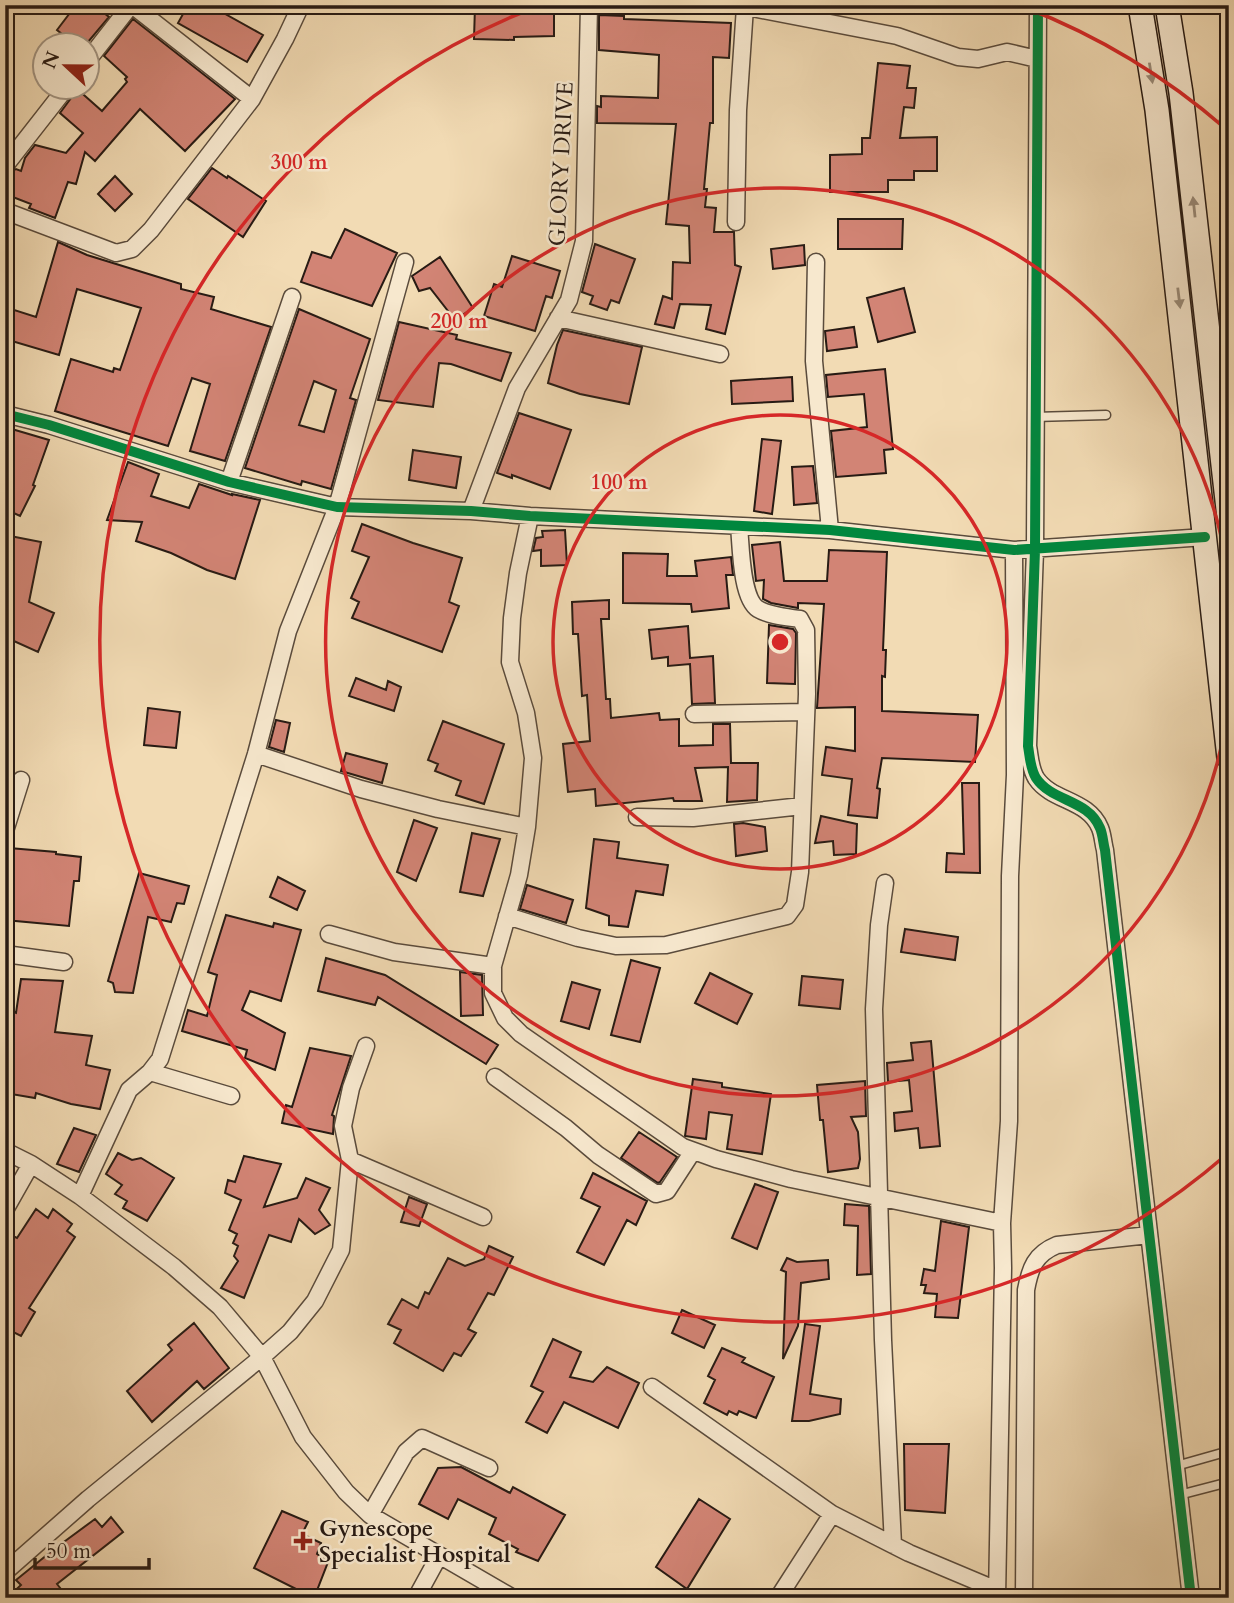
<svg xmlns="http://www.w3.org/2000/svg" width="1234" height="1603" font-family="Cardo,serif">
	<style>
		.building { fill: #d28475; stroke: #281b14; stroke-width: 2; fill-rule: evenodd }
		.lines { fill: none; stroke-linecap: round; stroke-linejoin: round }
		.service-casing { stroke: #5a4b3c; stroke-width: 11 }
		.minor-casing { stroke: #5a4b3c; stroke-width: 19 }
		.secondary-casing { stroke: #281b14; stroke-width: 26 }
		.service { stroke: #f7e8ce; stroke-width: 8 }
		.minor { stroke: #f7e8ce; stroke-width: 16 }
		.secondary { stroke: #f7e8ce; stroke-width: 23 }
		.cycleway-casing { stroke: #f7e8ce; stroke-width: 15 }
		.cycleway { stroke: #00873e; stroke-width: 10 }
		.oneway { fill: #9a8c7a }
		.ring { fill: none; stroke: #d62828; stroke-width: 3.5 }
		.poi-dot { fill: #8f2418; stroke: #f7e8ce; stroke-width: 2.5 }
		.labels { text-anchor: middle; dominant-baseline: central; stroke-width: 5; stroke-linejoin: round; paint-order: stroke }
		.street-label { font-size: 23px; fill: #281b14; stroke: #f7e8ce }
		.poi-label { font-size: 23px; font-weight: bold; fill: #281b14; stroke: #f7e8ce; text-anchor: start }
		.centre { fill: #d62828; stroke: #f7e8ce; stroke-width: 3.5 }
		.ring-label { font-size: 21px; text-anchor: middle; font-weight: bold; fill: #d62828; stroke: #f7e8ce; stroke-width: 5; stroke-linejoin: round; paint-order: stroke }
	</style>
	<rect width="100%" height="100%" fill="#f2dbb4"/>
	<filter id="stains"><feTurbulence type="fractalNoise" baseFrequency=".00286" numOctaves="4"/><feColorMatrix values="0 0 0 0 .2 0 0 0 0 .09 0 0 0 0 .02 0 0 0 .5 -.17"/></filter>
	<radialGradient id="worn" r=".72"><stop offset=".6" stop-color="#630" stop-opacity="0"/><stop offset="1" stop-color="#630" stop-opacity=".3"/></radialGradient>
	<!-- building -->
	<path class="building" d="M76,5h18l15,12 -21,25 -2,-2 -4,6h-5l-20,-16z
		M188,5h21l54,30 -16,27 -69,-39z
		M519,5h35v31l-40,1v3l-40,-1 1,-33 44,1z
		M599,15l25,1v3l107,4 -2,35 -16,-1v66h-3l-6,66h3l-2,18 11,1 -2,24h20l1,33 6,2 -16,67 -19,-5 5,-24 -31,-1 -6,24 -19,-4 8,-28 9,3 1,-37 17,1 -1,-37 -23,-2 10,-100 -79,-1v-17l4,1v-11l57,2 1,-43 -60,-5z
		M133,19l102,80 -50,52 -45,-42 -45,52 -10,-9 -9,32 -8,-2 -13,36 -26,-10 2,-4 -26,-10v-18l11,-7 5,2 4,-13 10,-13 31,8 17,-20 -23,-20 14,-19 2,-6 26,23 25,-29 -2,-3 2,-2 -23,-21z
		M878,63l32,3 -3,22h9l-2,20 -10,-1 -4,31 37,-1v34h-23v9h-26v12h-58v-37l32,-1v-16h8z
		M212,168l15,10 1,-2 38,25 -23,36 -55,-38z
		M115,176l17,18 -17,17 -17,-17z
		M838,219h65l-1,30h-64z
		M345,229l52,24 -25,53 -71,-24 11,-30 19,6z
		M58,242l29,13 94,29v5l33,8 -3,12 60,18 -46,134 -35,-10 20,-67 -18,-6 -24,68 -113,-35 16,-52 42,13 1,-4 6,2 21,-62 -64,-19 -18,66 -54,-16v-32l31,10z
		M595,244l40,15 -16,44 -8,-3 -4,10 -17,-6 3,-8 -11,-4z
		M804,245l1,20 -32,4 -2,-20z
		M512,256l48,15 -8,27 -6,-2 -11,35 -51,-15 10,-32 8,3z
		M440,257l33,51 -18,12 -25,-32 -11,3 -7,-15z
		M904,288l11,44 -37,10 -11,-44z
		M299,309l71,30 -20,59 6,2 -25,89 -29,-8 -1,4 -56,-17zM314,381l22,9 -12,42 -25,-7z
		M399,322l58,13 -1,4 55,14 -10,28 -50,-17 -12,-1 -6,44 -55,-7z
		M854,327l3,20 -30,4 -2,-20z
		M563,330l79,17 -13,57 -49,-10 -32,-11 9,-38z
		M885,369l8,80 -9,1 2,23 -50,4 -5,-46 36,-4 -3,-33 -36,3 -2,-22z
		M792,377l1,24 -61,3 -1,-23z
		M519,413l52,17 -21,59 -38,-14v3l-15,-5z
		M5,427l44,13 -16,45 2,1 -15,30 -15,-7z
		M762,439l19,2 -9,73 -18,-3z
		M413,450l48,7 -5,31 -47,-8z
		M128,462l31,12 -8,22 38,12 10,-24 33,11v-1l28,6 -25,79 -28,-9 -36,-17 -35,-12 6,-19 -35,-2z
		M813,466l4,37 -23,2 -2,-38z
		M362,524l51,19 49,15 -13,44 10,4 -17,46 -90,-34 7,-16 -8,-4 18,-41 -17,-6z
		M565,530l2,35 -26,1v-16l-8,1 3,-13 7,-1 -1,-6z
		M5,535l36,7 -12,60 25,11 -16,39 -33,-15z
		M780,542l4,39h43l2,-31 58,2 -4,98h3l-1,27 -3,-1v35l96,4 -3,47 -93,-4 -5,30 3,1 -3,29 -29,-3 4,-36 -30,-4 4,-28 29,4v-44l-38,1 7,-104 -26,-1v5l-27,-5 -8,-4 1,-19 -8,1 -4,-36z
		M623,553l45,1 -1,22h30l-2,-15 36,-4 2,18h-7l3,33 -37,4 -1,-8 -68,-1z
		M609,600v19h-8l5,80h4l1,19 48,-5 1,7 19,-1v27l34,-1v-21h17l1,39h27l-1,37 -30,2 1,-35 -33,1 7,33h-28l-1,-3 -77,8 -1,-17 -27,3 -5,-48 27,-3 -3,-46 -5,1 -4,-62h-5l-1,-32z
		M769,625l24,4 3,4 -1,51 -28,-1z
		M688,626l2,32 23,-2 2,47 -23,1 -2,-40 -22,2v-9l-16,2 -3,-29z
		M356,678l30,12 2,-9 13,6 -7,24 -45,-15z
		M148,708l32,4 -4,36 -32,-3z
		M276,720l14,3 -6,29 -15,-5z
		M443,721l61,23 -20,60 -28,-9 5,-14 -26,-10 3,-7 -10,-4z
		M346,753l41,11 -5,19 -41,-12z
		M962,783h17l1,90 -34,-1 1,-19 17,1z
		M821,816l36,8 -1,30 -22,1 -1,-14 -18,2z
		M414,820l23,8 -21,53 -19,-9z
		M743,823l22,4 2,24 -31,5 -2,-32z
		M472,833l28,6 -17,57 -23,-4z
		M594,839l25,3 -2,16 51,7 -5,30 -27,-4 -8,36 -19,-2v-9l-23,-8z
		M9,848l47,4v2l25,3 -2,24h-5l-5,45 -64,-6v-40z
		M139,873l50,13 -5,18 -7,-1 -6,19 -23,-5 -15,76 -18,-1 -2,-9 -5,-2z
		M278,877l27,14 -8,19 -27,-13z
		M527,885l46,15 -7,23 -46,-14z
		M226,915l47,12 1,-4 27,7 -20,71 -31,-10 -8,19 43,23 -10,37 -30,-12 2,-8 -65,-19 6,-21 19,6 10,-41 -9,-3z
		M905,929l53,8 -3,23 -54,-8z
		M326,958l59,17 113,70 -12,19 -108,-67 -3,8 -57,-14z
		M631,960l29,8 -20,74 -29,-7z
		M460,972l22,3 1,40 -22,1z
		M710,973l42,21 -15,30 -42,-21z
		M802,976l41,4 -3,29 -41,-4z
		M21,979l42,2 -8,51 37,4 -6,29 24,5 -10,39 -29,-5 -35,-11 -1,5 -30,-5v-84l11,4z
		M572,982l28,8 -11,39 -28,-8z
		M931,1041l9,105 -20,2 -2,-20 -23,3 -1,-18 18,-2 -3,-31 -21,2 -1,-19 26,-3 -2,-17z
		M310,1048l41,8 -19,59 2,1 -1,18 -51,-11 4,-18 6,2z
		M693,1079l29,4v4l49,7 -9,60 -35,-5 5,-34 -23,-3 -3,27 -21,-3z
		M865,1081l1,35 -15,1 7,15 2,27 -2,9 -30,4 -5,-52h-3l-3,-35z
		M74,1128l22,7 -17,37 -22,-8z
		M639,1132l38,25 -17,25 -2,1 -37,-25z
		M118,1153l14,7 9,-2 33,20 -27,43 -24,-13 4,-7 -12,-7 7,-9 -16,-11z
		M244,1156l37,8 -17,43 33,-9 9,-20 24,10 -11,22 11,15 -15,9 -16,-15 -8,23 -22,-7 -25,63 -23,-10 17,-27 -4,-5 4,-10 -5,-3 4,-9 -8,-4 12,-30 -16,-7 3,-13 7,2z
		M593,1173l54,28 -11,24 -9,-5 -23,45 -27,-13 23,-45 -19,-9z
		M755,1184l23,8 -21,57 -25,-11z
		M409,1197l18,7 -8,22 -18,-4z
		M845,1204l24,2 2,68 -14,1 1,-49 -14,-1z
		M36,1209l12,9 5,-9 19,15 -5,7 8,6 -46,71 6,4 -14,24 -16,-8v-96l12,6z
		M941,1221l28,6 -11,91 -23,-1 2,-23 -13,-1 2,-8h-5l3,-16 11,2z
		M489,1246l24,11 -19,38 -6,-2 -20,36 8,4 -15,23 -7,-3 -11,18 -49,-28 7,-13 -13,-6 14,-25 16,9 7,-16 4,2 19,-36 17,8 19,-7z
		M787,1258l10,4 31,-2 1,19 -28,4 -3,43 -15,33 3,-87 -5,-2z
		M682,1310l33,15 -11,23 -32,-15z
		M194,1323l35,45 -25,21 -7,-8 -45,41 -25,-31 45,-41 -4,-5z
		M805,1324l15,2 -10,68 31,5 -1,15 -31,7h-17z
		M553,1339l28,13 -11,25 23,5 14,-15 32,16 -21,45 -54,-26 -17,31 -21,-11 17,-30 -12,-6z
		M722,1348l23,10 -3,4 32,15 -18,41 -17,-7 -2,4 -8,-4 -2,4 -23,-12 11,-23 -7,-4z
		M904,1444h45l-4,69 -40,-3z
		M461,1467l49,26 3,-6 52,28 -27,46 -22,-9 2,-3 -29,-15 7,-16 -38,-19 -10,20 -29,-15 19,-36z
		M699,1499l31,20 -43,70 -31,-22z
		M282,1511l26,11 -6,12 19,9 -4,11 11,8 -14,36 -60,-30z
		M111,1517l12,15 -66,52 11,14h-61l14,-13 -5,-5 37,-30 42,-31 7,8z"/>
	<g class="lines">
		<!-- service casing -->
		<g class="service-casing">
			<path id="service" d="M1034,417l72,-2
				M1176,1466l53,-15
				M1179,1495l50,-13"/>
		</g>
		<!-- minor casing -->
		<g class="minor-casing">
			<path id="minor" d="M132,5l120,94
				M737,5l160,31 61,21 20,2 29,-7 30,7
				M1038,5l-3,545 -7,196c2,11 2,22 8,32 16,24 52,21 64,50 3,7 3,15 5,22l86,748
				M88,60l43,-55
				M1228,121h1
				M5,166l61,-78
				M5,211l111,42 16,-4 19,-19 101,-131 33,-60 16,-34
				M736,222l2,-112 7,-103
				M816,262l-2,99 16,169
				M558,318l162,36
				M5,414l44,11 180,57 108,25 134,4 59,5 300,14 184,20 191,-13
				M229,482l63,-185
				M471,511l46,-123 52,-88 15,-59 5,-236
				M530,516l-12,57 -6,45 -2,44 16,51 7,45 -6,69 -8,48 -26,91v27l12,25 16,16 162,113 33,12 75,20 211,44
				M694,714l112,-2
				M256,754l105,35 77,20 89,18
				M637,817l56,1 109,-12
				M5,831l16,-51
				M885,883l-6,42 -5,84 9,331 10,205
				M507,916l71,22 38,8 50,-1 121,-29 8,-11 5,-33 7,-178 -1,-64 -6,-11c-14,-2 -30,-3 -42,-10 -17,-11 -17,-63 -19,-83
				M329,934l65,18 99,14
				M5,954l59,8
				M150,1072l81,24
				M495,1077l71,51 32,27 58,39 11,-3 26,-40
				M5,1151l26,13 49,32 94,71 46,40 42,50 41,80 43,55 24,23 143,83
				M350,1160l133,57
				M80,1196l49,-106 21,-18 10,-13 96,-305 32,-123 49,-124 68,-245
				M5,1210l26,-46
				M652,1387l180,127 77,39 88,37
				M370,1515l36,-63 16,-14 67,30
				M5,1572l83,-73 174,-142 28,-25 25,-31 26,-51 9,-90 -7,-34 8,-38 15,-42
				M416,1598l23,-42
				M778,1598l54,-84
				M997,1598l6,-330 -1,-45 7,-102 1,-245 5,-101 -1,-225
				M1024,1598l2,-308c4,-22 9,-36 31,-45l92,-10"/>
		</g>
		<!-- secondary casing -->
		<g class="secondary-casing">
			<path id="secondary" d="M1140,5l17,105 72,648
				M1167,5l14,88 48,425"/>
		</g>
		<!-- service -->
		<use href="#service" class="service"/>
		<!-- minor -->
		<use href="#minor" class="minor"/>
		<!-- secondary -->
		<use href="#secondary" class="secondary"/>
		<!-- cycleway casing -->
		<g class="cycleway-casing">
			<path id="cycleway" d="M1038,5l-3,545 -7,196c2,11 2,22 8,32 16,24 52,21 64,50 3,7 3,15 5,22l86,748
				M5,414l44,11 180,57 108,25 134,4 59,5 300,14 184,20 191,-13"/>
		</g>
		<!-- cycleway -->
		<use href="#cycleway" class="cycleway"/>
	</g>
	<!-- one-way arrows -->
	<defs><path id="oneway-solid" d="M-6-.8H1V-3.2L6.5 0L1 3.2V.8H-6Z" transform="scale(1.75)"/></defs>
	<g class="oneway">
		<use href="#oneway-solid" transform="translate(1151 73) rotate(81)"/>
		<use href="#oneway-solid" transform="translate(1194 207) rotate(-96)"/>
		<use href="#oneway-solid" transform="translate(1179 298) rotate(83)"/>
	</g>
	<!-- distance rings -->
	<g class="ring">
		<circle cx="780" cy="642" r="227"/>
		<path d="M1228 713A454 454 0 1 1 1228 571"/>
		<path d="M1226 1155A680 680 0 1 1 536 7M1024 7A680 680 0 0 1 1226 129"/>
	</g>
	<!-- markers -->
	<path class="poi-dot" d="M299.5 1530.5h7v7h7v7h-7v7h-7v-7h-7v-7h7z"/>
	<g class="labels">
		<!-- street labels -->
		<g class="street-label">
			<text transform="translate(561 164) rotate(-87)">GLORY DRIVE</text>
		</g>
		<!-- poi labels -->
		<g class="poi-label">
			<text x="319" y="1528">Gynescope<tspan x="319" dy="26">Specialist Hospital</tspan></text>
		</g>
	</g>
	<circle cx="780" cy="642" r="10" class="centre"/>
	<g class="ring-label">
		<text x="299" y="169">300 m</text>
		<text x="459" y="328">200 m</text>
		<text x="619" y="489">100 m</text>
	</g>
	<!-- margin -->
	<rect width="1234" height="1603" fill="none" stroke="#f2dbb4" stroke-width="28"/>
	<rect x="7" y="7" width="1220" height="1589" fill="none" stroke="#281b14" stroke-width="3.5"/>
	<rect x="14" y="14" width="1206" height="1575" fill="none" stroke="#281b14" stroke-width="2"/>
	<!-- north arrow -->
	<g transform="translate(66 66) rotate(292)"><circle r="33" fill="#f7e8ce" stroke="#a49684" stroke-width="2"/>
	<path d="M0-5L12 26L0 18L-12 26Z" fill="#8f2418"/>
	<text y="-10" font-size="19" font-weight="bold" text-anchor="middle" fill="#281b14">N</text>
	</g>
	<!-- scale -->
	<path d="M35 1558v10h114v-10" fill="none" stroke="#281b14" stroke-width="3.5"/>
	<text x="46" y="1558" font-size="21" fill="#281b14" stroke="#f7e8ce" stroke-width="5" paint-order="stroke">50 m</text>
	<rect width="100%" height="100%" filter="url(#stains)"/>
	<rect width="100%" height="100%" fill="url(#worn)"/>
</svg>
